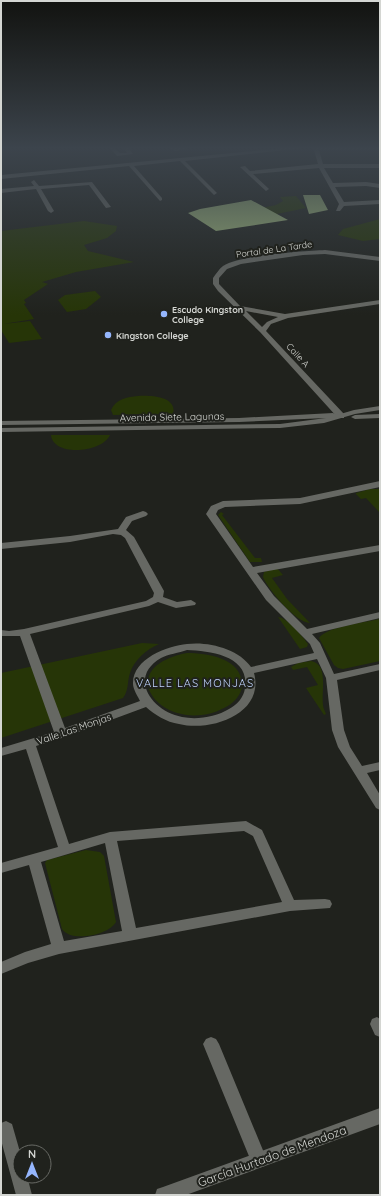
<svg xmlns="http://www.w3.org/2000/svg" width="381" height="1196" font-family="Quicksand,sans-serif">
	<style>
		.green { fill: #263507 }
		.building { fill: #9eb77b }
		.lines { fill: none; stroke-linecap: round; stroke-linejoin: round }
		.minor { fill: #666863; fill-rule: evenodd }
		.tertiary { fill: #666863; fill-rule: evenodd }
		.poi-dot { fill: #95b6fd; stroke: #20221d; stroke-width: 1.5 }
		.labels { text-anchor: middle; dominant-baseline: central; stroke-width: 4; stroke-linejoin: round; paint-order: stroke }
		.far-street-label { font-size: 9px; fill: #d4d6d2; stroke: #20221d }
		.far-poi-label { font-size: 9px; font-weight: bold; fill: #d4d6d2; stroke: #20221d; text-anchor: start }
		.street-label { font-size: 10px; fill: #d4d6d2; stroke: #20221d }
		.neighbourhood-label { font-size: 11px; letter-spacing: 1px; fill: #bfd2fb; stroke: #20221d }
		.near-street-label { font-size: 12px; fill: #d4d6d2; stroke: #20221d }
	</style>
	<rect width="100%" height="100%" fill="#20221d"/>
	<!-- green -->
	<path class="green" d="M296,196l10,12 -72,15 -13,-7 55,-11 7,-4 -3,-4z
		M380,219v20l-17,2 -25,-6 5,-6z
		M84,221l33,5 -1,5 -9,7 -23,7 4,6 46,11 -58,10 -34,10 6,2 -24,16 2,3 -2,1 10,15 -31,5 27,-3 12,18 -33,4 -8,-13v-99z
		M95,291l6,6 -15,12 -19,3 -9,-12 7,-5z
		M138,396c11,-1 40,0 35,18l-60,1 -2,-5c5,-11 16,-13 27,-14z
		M51,435h59c-8,18 -57,22 -59,0z
		M370,489h10v24l-14,-15 -5,1 -5,-5v-1z
		M221,512l3,2 -2,1 33,43h6l1,4h-12l-32,-47z
		M277,568l6,7 -11,3 15,21 23,24c-14,0 -42,-34 -47,-46l1,-5z
		M278,617c10,1 24,19 30,27l-1,3 -7,2z
		M380,619v42l-37,8 -5,-1 -4,-3 -15,-27c7,-11 47,-16 61,-19z
		M142,643l17,1c-12,5 -25,16 -29,29 -3,9 -1,17 -7,25l-122,40v-65z
		M187,653c20,0 55,5 55,32 0,10 -9,19 -18,23 -57,30 -118,-39 -37,-55z
		M311,661c18,3 10,31 12,44 0,3 2,6 3,9l-2,1 -18,-27 12,-3 -11,-18 -14,3 -2,-3 7,-4z
		M86,850l14,2 4,4 12,66c-7,13 -45,21 -54,7l-17,-66 2,-3z"/>
	<!-- building -->
	<path class="building" d="M303,195h17l8,15 -19,4z
		M251,200l37,20 -72,11 -28,-18 12,-4z"/>
	<g class="lines">
		<!-- minor -->
		<path class="minor" d="M109,147h5l6,6h7l-4,-6h5l5,7 -16,2z
			M167,147l9,1 10,-1 1,2 -12,2z
			M294,147h18l-127,14 32,32 -3,2 -34,-34 -46,5 28,32v2l-2,1 -31,-35 -128,13v-4z
			M313,147l67,1v2h-61l4,14h57v4h-56l9,15 33,-1 14,2v4l-14,-2 -31,1 9,15 36,-2v4l-36,2 -4,5h-4l3,-7 -20,-36 -66,6 15,14 1,1 -3,2 -26,-24 5,-1 5,5 68,-7z
			M34,180l5,6 53,-4 19,25 -5,1 -17,-23 -48,4 13,22 -3,2 -3,-2 -12,-22 -35,4v-4l33,-3 -3,-4z
			M325,250l55,7v4l-55,-7 -22,1 -62,9 -14,5 -8,9v6l21,22 45,8 95,-14v4l-92,14 -17,6 -5,7 78,83v4h-6l-78,-86 -42,-41 -5,-7v-6c3,-4 6,-9 10,-12 18,-11 80,-15 102,-16zM246,311l32,6 -11,5 -5,5z
			M380,481v6l-80,17 -75,3 -7,3 -2,4 37,53 127,-22v6l-123,22 17,23 33,33 73,-17v6l-68,16 8,9 14,31 46,-10v6l-43,10 7,50 6,17 12,19 18,-4v8l-13,3 13,22v15l-4,-2 -38,-61 -6,-17 -6,-52 -9,-19 -63,14c11,41 -43,59 -75,51 -13,-2 -24,-9 -33,-17l-81,30 -29,9 33,98 41,-12 136,-11 16,9 32,70 31,-1 5,1 2,4 -2,4 -40,3 -231,43 -31,9 -27,11v-12l24,-10 26,-8 -22,-79 -28,8v-10l57,-16 -32,-98 -25,7v-8l53,-16 -34,-96h-19v-6l8,1 15,-2 122,-28 7,-4 1,-4 -29,-55 -4,-3 -8,-1 -43,8 -69,7v-6l69,-7 48,-7 8,-12 17,-6 3,1 2,2 -2,2 -14,5 -6,9 8,7 30,54 -1,6 14,5 14,-2 5,3 -1,2 -19,3 -18,-6 -9,4 -119,28 35,94 75,-27c-2,-4 -7,-12 -7,-17 -1,-25 34,-38 54,-40 21,-3 52,5 64,23l63,-14 -4,-9 -44,-44 -60,-86 5,-8 12,-5 77,-3zM187,650c24,1 63,6 58,38 -1,9 -8,17 -16,21 -13,8 -32,11 -47,8 -29,-5 -55,-39 -21,-59 7,-4 18,-5 26,-8zM244,831l9,5 29,66 -146,26 -19,-87zM105,843l17,88 -58,10 -23,-79z
			M377,1017l3,2v18l-5,-2 -5,-11 2,-5z
			M211,1037l5,2 3,5 48,116 -2,6 -6,2 -6,-2 -50,-122 3,-5z
			M6,1121l6,3 8,28v24h7l5,19h-16l-15,-55v-17z"/>
		<!-- tertiary -->
		<path class="tertiary" d="M380,406v4l-25,4 -31,9 -44,5 -279,4v-4l279,-4 46,-6 -87,4 -238,3v-4l238,-3 94,-5 4,2 17,-5z
			M380,414v4l-25,1 -4,-2 4,-2z
			M380,1108v16l-194,71h-31l2,-6 6,-2z"/>
	</g>
	<!-- sky -->
	<linearGradient id="sky" x2="0" y2="1"><stop stop-color="#121310"/><stop offset="0.47" stop-color="#3c444c"/><stop offset="1" stop-color="#3c444c" stop-opacity="0"/></linearGradient>
	<rect width="381" height="315" fill="url(#sky)"/>
	<!-- markers -->
	<g class="poi-dot">
		<circle cx="164" cy="314" r="4"/>
		<circle cx="108" cy="335" r="4"/>
	</g>
	<g class="labels">
		<!-- far-street labels -->
		<g class="far-street-label">
			<text transform="translate(274 249) rotate(-8)">Portal de La Tarde</text>
			<text transform="translate(298 355) rotate(47)">Calle A</text>
		</g>
		<!-- far-poi labels -->
		<g class="far-poi-label">
			<text x="172" y="309">Escudo Kingston<tspan x="172" dy="10">College</tspan></text>
			<text x="116" y="335">Kingston College</text>
		</g>
		<!-- street labels -->
		<g class="street-label">
			<text transform="translate(172 417) rotate(-1)">Avenida Siete Lagunas</text>
			<text transform="translate(74 729) rotate(-19)">Valle Las Monjas</text>
		</g>
		<!-- neighbourhood labels -->
		<g class="neighbourhood-label">
			<text x="195" y="683">VALLE LAS MONJAS</text>
		</g>
		<!-- near-street labels -->
		<g class="near-street-label">
			<text transform="translate(272 1156) rotate(-20)">García Hurtado de Mendoza</text>
		</g>
	</g>
	<!-- border -->
	<rect width="381" height="1196" fill="none" stroke="#d4d6d2" stroke-width="4"/>
	<!-- north arrow -->
	<g transform="translate(32 1164)"><circle r="19" fill="#20221d" stroke="#686a65"/>
	<path d="M0-3L7 15L0 10L-7 15Z" fill="#95b6fd"/>
	<text y="-6" font-size="11" font-weight="bold" text-anchor="middle" fill="#d4d6d2">N</text>
	</g>
</svg>
